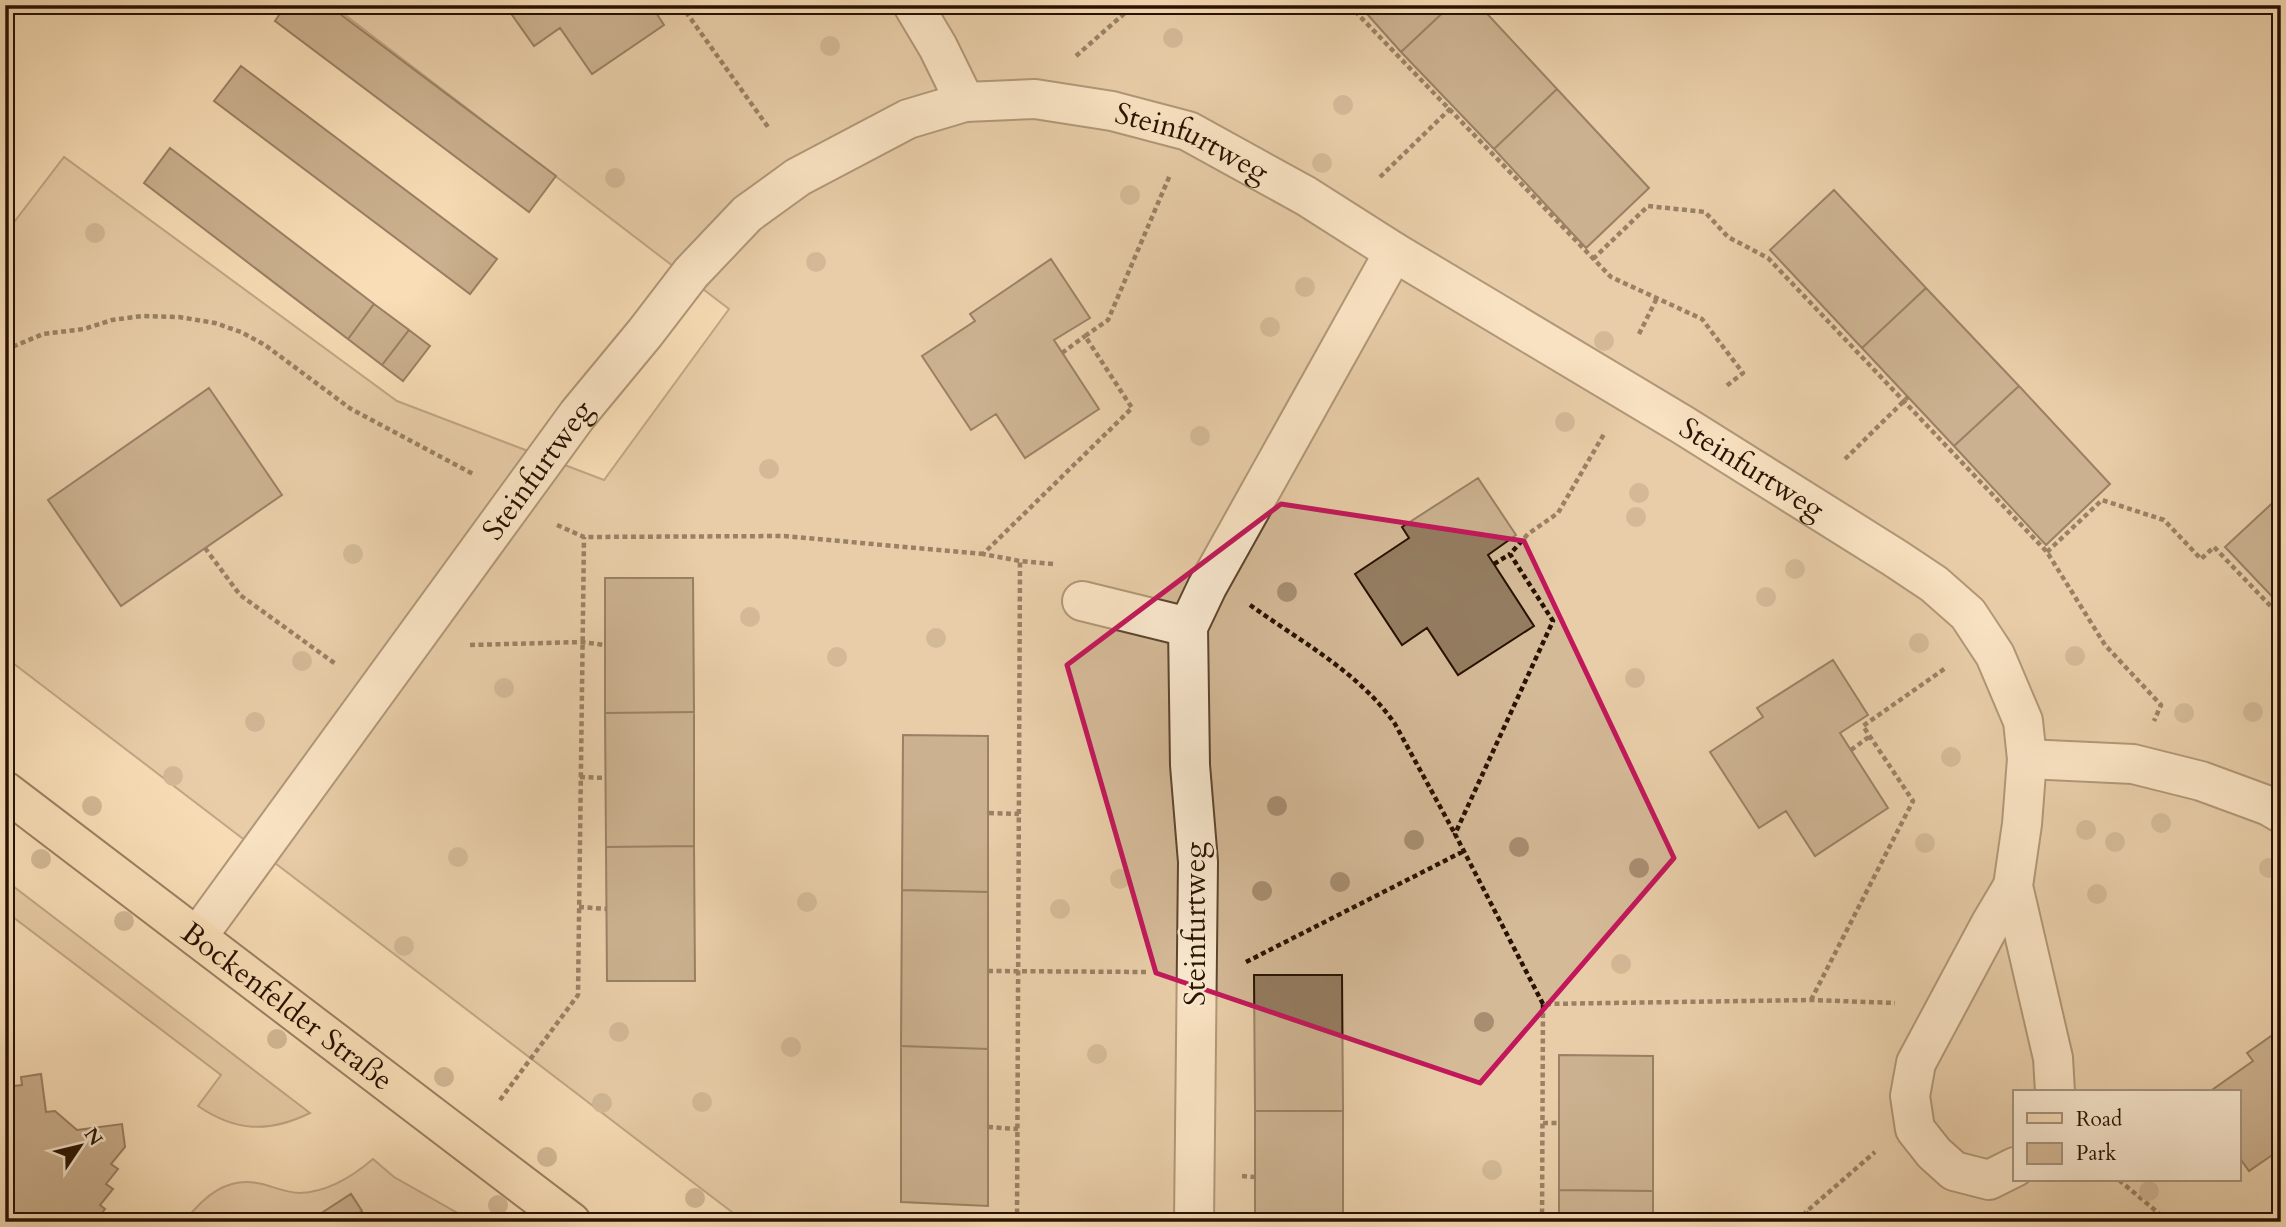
<svg xmlns="http://www.w3.org/2000/svg" width="2286" height="1227" font-family="Cardo,serif">
	<style>
		.green { fill: #d5ba98; stroke: #7e664c; stroke-width: 2; fill-rule: evenodd }
		.building { fill: #947c60; stroke: #281201; stroke-width: 2 }
		.lines { fill: none; stroke-linecap: round; stroke-linejoin: round }
		.minor-casing { stroke: #5c452e; stroke-width: 42 }
		.major-casing { stroke: #281201; stroke-width: 42 }
		.path { stroke: #281201; stroke-width: 4.5; stroke-dasharray: 5 3.5; stroke-linecap: butt }
		.minor { stroke: #fae9d0; stroke-width: 38 }
		.major { stroke: #f8ddb7; stroke-width: 38 }
		.tree { fill: #a78e70 }
		.marked { fill: none; stroke: #c2185b; stroke-width: 5; stroke-linejoin: round }
		.labels { text-anchor: middle; dominant-baseline: central; stroke-width: 5; stroke-linejoin: round; paint-order: stroke }
		.street-label { font-size: 30px; fill: #281201; stroke: #fae9d0 }
	</style>
	<rect width="100%" height="100%" fill="#f8ddb7"/>
	<filter id="stains"><feTurbulence type="fractalNoise" baseFrequency=".00286" numOctaves="4"/><feColorMatrix values="0 0 0 0 .2 0 0 0 0 .09 0 0 0 0 .02 0 0 0 .5 -.17"/></filter>
	<radialGradient id="worn" r=".72"><stop offset=".6" stop-color="#630" stop-opacity="0"/><stop offset="1" stop-color="#630" stop-opacity=".3"/></radialGradient>
	<!-- green -->
	<path class="green" d="M332,5h1949v1217h-1536l-740,-565v-423l59,-77 333,244 207,79 125,-171zM2015,1092h224v88h-224z
		M5,880l305,233c-41,20 -74,19 -112,-7l23,-31 -216,-164z
		M373,1159l21,18 67,38 -7,7h-109l17,-11 -11,-17 -27,18 6,10h-146c20,-26 44,-47 78,-38 12,3 26,9 38,9 28,-1 52,-16 73,-34z"/>
	<!-- building -->
	<path class="building" d="M286,5h42l228,171 -27,36 -254,-191z
		M505,5h146l13,20 -72,49 -32,-46 -26,18z
		M1359,5h92l-50,47z
		M1451,5h28l78,84 -63,60 -93,-97z
		M241,66l256,193 -27,35 -256,-193z
		M1557,89l92,99 -63,60 -92,-99z
		M170,148l204,156 -26,35 -204,-156z
		M1834,190l92,98 -64,60 -92,-98z
		M1051,259l39,59 -36,22 45,69 -74,49 -29,-44 -25,16 -49,-74 53,-35 -5,-7z
		M1926,288l93,98 -65,60 -92,-98z
		M374,304l35,26 -27,35 -34,-26z
		M409,330l21,16 -27,35 -21,-16z
		M2019,386l91,98 -64,61 -92,-99z
		M209,388l73,107 -161,111 -73,-106z
		M1478,478l38,57 -28,20 46,71 -76,49 -31,-47 -25,17 -47,-71 54,-36 -7,-11z
		M2281,495v111l-56,-59z
		M605,578h88l1,134 -89,1z
		M1833,660l35,55 -28,18 48,75 -73,48 -29,-45 -27,17 -49,-76 53,-35 -6,-9z
		M694,712v134l-88,1 -1,-134z
		M903,735l85,1v156l-86,-2z
		M694,846l1,135h-88l-1,-134z
		M902,890l86,2v157l-87,-3z
		M1254,975h88l1,136h-88z
		M2281,1029v126l-3,-4 -29,20 -10,-14v-65h-30l44,-31 -6,-8z
		M901,1046l87,3v157l-87,-4z
		M1559,1055l94,1v135l-94,-1z
		M41,1074l5,38 9,-1 22,19 45,-6 3,23 -14,17 7,5 -12,15 7,5 -13,16 5,4 -10,13h-17l-1,-4 -23,4h-49v-135l17,-2 -1,-8z
		M1255,1111h88v111h-88z
		M1559,1190l94,1v31h-94z
		M351,1194l11,17 -17,11h-15l-7,-10z"/>
	<g class="lines">
		<!-- minor casing -->
		<g class="minor-casing">
			<g id="minor">
				<path d="M913,5l25,42 27,55"/>
				<path d="M1082,601l106,26"/>
				<path d="M2027,759l106,5 68,17 68,25 12,7"/>
				<path d="M2013,886l-22,37 -75,140 -6,33 5,33 19,24 20,18 35,9 26,-13"/>
				<path id="s1" d="M197,937l381,-523 67,-81 46,-60 56,-59 51,-37 110,-58 57,-17 70,-3 77,12 76,20 118,65 88,56 289,173 212,133 39,26 34,30 27,41 28,66 4,38 -5,65 -9,62 40,172 2,34"/>
				<path d="M1194,1222l4,-360 -8,-97 -2,-138 19,-40 187,-335"/>
			</g>
		</g>
		<!-- major casing -->
		<g class="major-casing">
			<g id="major">
				<path id="s2" d="M5,791l566,431"/>
			</g>
		</g>
		<!-- path -->
		<path class="path" d="M681,5l87,122
			M1349,5l262,272 91,42 41,54 -18,14
			M1076,56l58,-51
			M1380,177l73,-71
			M1593,259l55,-53 57,6 23,25 40,21 279,294 58,93 56,60 -7,16
			M1639,334l18,-36
			M5,350l38,-16 41,-5 28,-9 30,-4 37,1 36,6 26,9 24,13 86,64 124,66
			M1062,353l23,-17
			M1845,459l63,-62
			M557,525l27,12 200,-1 199,18
			M205,548l35,47 97,70
			M2047,552l55,-52 62,20 37,39 13,-12 67,70
			M1053,564l-33,-3 -37,-7 149,-146 -47,-72 23,-16 62,-145
			M1494,564l16,-10
			M1250,605c50,36 110,68 145,119l60,110
			M470,645l112,-3 23,3
			M1851,750l19,-14
			M580,777l26,1
			M989,813l30,1
			M579,907l28,2
			M1246,962l218,-111
			M988,971l160,1
			M1811,1000l102,-199 -50,-75 84,-59
			M1543,1004l-88,-170 98,-213 -43,-67 18,-20 30,-21 46,-79
			M500,1100l78,-105 6,-458
			M1543,1123h16
			M988,1127l30,2
			M1242,1176l13,1
			M2119,1180l50,42
			M467,1222l8,-8
			M1017,1222l3,-661
			M1542,1222l1,-218 268,-4 84,3
			M1815,1222l-9,-10 69,-60"/>
		<!-- minor -->
		<use href="#minor" class="minor"/>
		<!-- major -->
		<use href="#major" class="major"/>
	</g>
	<!-- trees -->
	<g class="tree">
		<circle cx="1173" cy="38" r="10"/>
		<circle cx="830" cy="46" r="10"/>
		<circle cx="1343" cy="105" r="10"/>
		<circle cx="1322" cy="163" r="10"/>
		<circle cx="615" cy="178" r="10"/>
		<circle cx="1130" cy="195" r="10"/>
		<circle cx="95" cy="233" r="10"/>
		<circle cx="816" cy="262" r="10"/>
		<circle cx="1305" cy="287" r="10"/>
		<circle cx="1270" cy="327" r="10"/>
		<circle cx="1604" cy="341" r="10"/>
		<circle cx="1565" cy="422" r="10"/>
		<circle cx="1200" cy="436" r="10"/>
		<circle cx="769" cy="469" r="10"/>
		<circle cx="1639" cy="493" r="10"/>
		<circle cx="1636" cy="517" r="10"/>
		<circle cx="353" cy="554" r="10"/>
		<circle cx="1795" cy="569" r="10"/>
		<circle cx="1287" cy="592" r="10"/>
		<circle cx="1766" cy="597" r="10"/>
		<circle cx="750" cy="617" r="10"/>
		<circle cx="936" cy="638" r="10"/>
		<circle cx="1919" cy="643" r="10"/>
		<circle cx="2075" cy="656" r="10"/>
		<circle cx="837" cy="657" r="10"/>
		<circle cx="302" cy="661" r="10"/>
		<circle cx="1635" cy="678" r="10"/>
		<circle cx="504" cy="688" r="10"/>
		<circle cx="2253" cy="712" r="10"/>
		<circle cx="2184" cy="713" r="10"/>
		<circle cx="255" cy="722" r="10"/>
		<circle cx="1951" cy="757" r="10"/>
		<circle cx="173" cy="776" r="10"/>
		<circle cx="92" cy="806" r="10"/>
		<circle cx="1277" cy="806" r="10"/>
		<circle cx="2161" cy="823" r="10"/>
		<circle cx="2086" cy="830" r="10"/>
		<circle cx="1414" cy="840" r="10"/>
		<circle cx="2115" cy="842" r="10"/>
		<circle cx="1925" cy="843" r="10"/>
		<circle cx="1519" cy="847" r="10"/>
		<circle cx="458" cy="857" r="10"/>
		<circle cx="41" cy="859" r="10"/>
		<circle cx="1639" cy="868" r="10"/>
		<circle cx="2269" cy="868" r="10"/>
		<circle cx="1120" cy="879" r="10"/>
		<circle cx="1340" cy="882" r="10"/>
		<circle cx="1262" cy="891" r="10"/>
		<circle cx="2097" cy="894" r="10"/>
		<circle cx="807" cy="902" r="10"/>
		<circle cx="1060" cy="909" r="10"/>
		<circle cx="124" cy="921" r="10"/>
		<circle cx="404" cy="946" r="10"/>
		<circle cx="1621" cy="964" r="10"/>
		<circle cx="1484" cy="1022" r="10"/>
		<circle cx="619" cy="1032" r="10"/>
		<circle cx="277" cy="1039" r="10"/>
		<circle cx="791" cy="1047" r="10"/>
		<circle cx="1097" cy="1054" r="10"/>
		<circle cx="444" cy="1077" r="10"/>
		<circle cx="702" cy="1102" r="10"/>
		<circle cx="602" cy="1103" r="10"/>
		<circle cx="547" cy="1157" r="10"/>
		<circle cx="1492" cy="1170" r="10"/>
		<circle cx="2149" cy="1191" r="10"/>
		<circle cx="695" cy="1198" r="10"/>
		<circle cx="498" cy="1205" r="10"/>
	</g>
	<!-- marked area -->
	<path d="M0 0H2286V1227H0ZM1281,504l243,37 150,317 -194,225 -324,-110 -89,-308z" fill="#f8ddb7" fill-opacity=".55" fill-rule="evenodd"/>
	<path class="marked" d="M1281,504l243,37 150,317 -194,225 -324,-110 -89,-308z"/>
	<g class="labels">
		<!-- street labels -->
		<g class="street-label">
			<text stroke="none"><textPath href="#s1" startOffset="1390">Steinfurtweg</textPath></text>
			<text stroke="none"><textPath href="#s1" startOffset="2040">Steinfurtweg</textPath></text>
			<text stroke="none"><textPath href="#s1" startOffset="578">Steinfurtweg</textPath></text>
			<text transform="translate(1195 924) rotate(-90)">Steinfurtweg</text>
			<text stroke="none"><textPath href="#s2" startOffset="355">Bockenfelder Straße</textPath></text>
		</g>
	</g>
	<!-- margin -->
	<rect width="2286" height="1227" fill="none" stroke="#f8ddb7" stroke-width="28"/>
	<rect x="7" y="7" width="2272" height="1213" fill="none" stroke="#281201" stroke-width="3.5"/>
	<rect x="14" y="14" width="2258" height="1199" fill="none" stroke="#281201" stroke-width="2"/>
	<!-- legend -->
	<rect x="2013" y="1090" width="228" height="91" fill="#fae9d0" stroke="#a6937d" stroke-width="2"/>
	<rect x="2027" y="1113" width="35" height="10" fill="#f8ddb7" stroke="#a6937d" stroke-width="2"/>
	<text x="2076" y="1126" font-size="21" fill="#281201">Road</text>
	<rect x="2027" y="1143" width="35" height="21" fill="#d5ba98" stroke="#a6937d" stroke-width="2"/>
	<text x="2076" y="1160" font-size="21" fill="#281201">Park</text>
	<!-- north arrow -->
	<g transform="translate(80 1146) rotate(55)" stroke="#fae9d0" stroke-width="5" paint-order="stroke">
	<path d="M0-5L12 26L0 18L-12 26Z" fill="#281201"/>
	<text y="-10" font-size="19" font-weight="bold" text-anchor="middle" fill="#281201">N</text>
	</g>
	<rect width="100%" height="100%" filter="url(#stains)"/>
	<rect width="100%" height="100%" fill="url(#worn)"/>
</svg>
